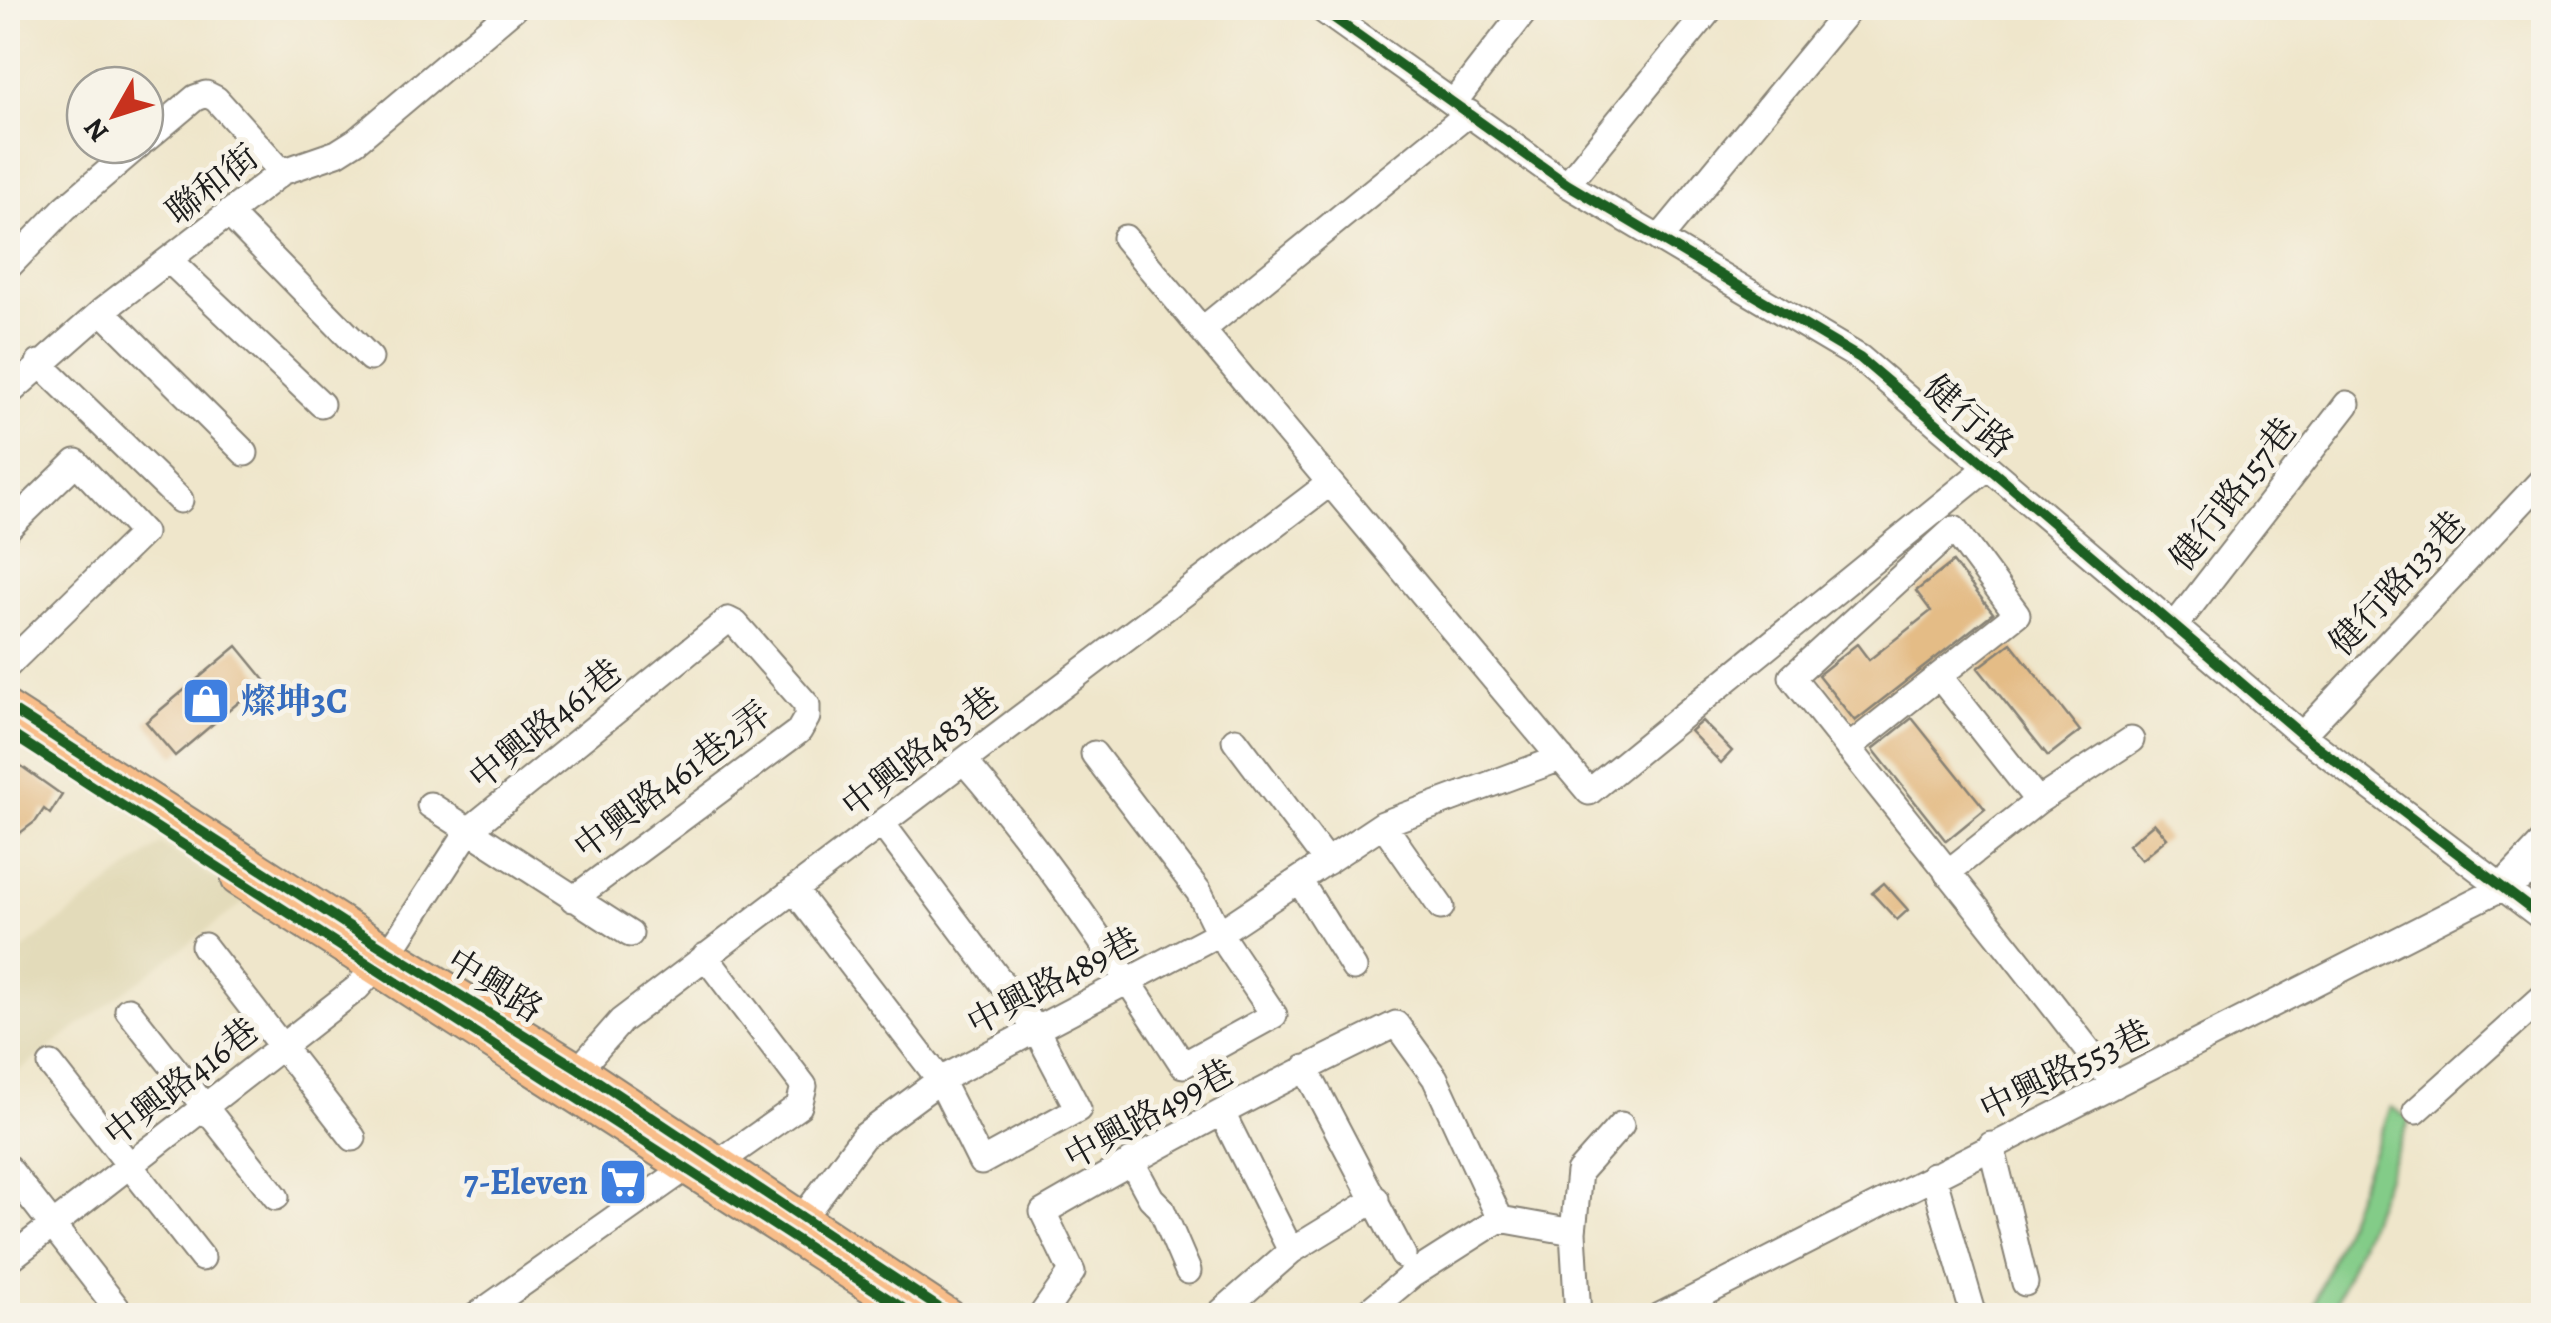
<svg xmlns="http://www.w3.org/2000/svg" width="2551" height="1323" font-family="Alegreya,'Noto Serif TC',serif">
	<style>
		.built { fill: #e3dbba }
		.green { fill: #83cc88; stroke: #507452; stroke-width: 2.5 }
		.building { fill: #e4bc86 }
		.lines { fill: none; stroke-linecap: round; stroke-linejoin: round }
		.minor-casing { stroke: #868174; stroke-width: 29 }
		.major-casing { stroke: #868174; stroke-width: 34 }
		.minor { stroke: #fff; stroke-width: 25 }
		.major { stroke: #f8bd89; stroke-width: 30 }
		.cycleway-casing { stroke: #f7f3e8; stroke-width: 16 }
		.cycleway { stroke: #1b5e20; stroke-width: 10 }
		.labels { text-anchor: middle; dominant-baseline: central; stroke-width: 10; stroke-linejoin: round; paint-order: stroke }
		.street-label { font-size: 35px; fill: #1c1c1c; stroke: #f7f3e8 }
		.shop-label { font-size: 35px; font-weight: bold; fill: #366cbe; stroke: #f7f3e8; text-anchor: start }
	</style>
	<rect width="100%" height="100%" fill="#f7f3e8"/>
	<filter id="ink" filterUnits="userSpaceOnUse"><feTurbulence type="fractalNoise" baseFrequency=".01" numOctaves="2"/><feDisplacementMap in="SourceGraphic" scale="20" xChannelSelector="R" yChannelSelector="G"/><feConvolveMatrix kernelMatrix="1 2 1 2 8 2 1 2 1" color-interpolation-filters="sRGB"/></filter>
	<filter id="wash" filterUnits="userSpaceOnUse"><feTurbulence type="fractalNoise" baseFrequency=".0048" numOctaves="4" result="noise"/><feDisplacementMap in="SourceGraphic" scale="40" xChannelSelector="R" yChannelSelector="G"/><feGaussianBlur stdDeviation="2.25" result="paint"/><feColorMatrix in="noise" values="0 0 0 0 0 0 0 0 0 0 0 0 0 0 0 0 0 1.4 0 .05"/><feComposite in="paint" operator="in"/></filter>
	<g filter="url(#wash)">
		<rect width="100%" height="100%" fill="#efe6cb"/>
		<!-- built -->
		<path class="built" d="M161,844l86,56 -239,179v-118z"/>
		<!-- green -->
		<path class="green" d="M2390,1107l20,12 -79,196 -21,1z"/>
		<g id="blocks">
			<!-- building -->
			<path class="building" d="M1953,562l40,51 -138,108 -37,-46 39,-31 12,16 62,-49 -15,-20z
				M2011,643l69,88 -32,25 -70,-88z
				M237,646l28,34 -90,76 -29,-34z
				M1912,718l73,91 -39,32 -73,-92z
				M1702,721l30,30 -11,12 -31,-32z
				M14,761l48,34 -12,19 -6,-5 -8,12 -28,21v-72z
				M2154,823l13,15 -26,22 -13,-15z
				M1884,883l24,27 -11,10 -25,-27z"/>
		</g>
	</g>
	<g filter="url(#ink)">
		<use href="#blocks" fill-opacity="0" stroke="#868174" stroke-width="2.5"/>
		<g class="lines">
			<!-- minor casing -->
			<g class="minor-casing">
				<path id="minor" d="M1320,8l247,176 293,174 442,377 242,184
					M1454,102l73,-94
					M145,140l50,-42 11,-4 10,5 66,73
					M1567,184l144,-176
					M228,213l142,145
					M1125,238l464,554 398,-324
					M1659,239l191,-231
					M170,261l151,143
					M8,267l57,-59 74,-63
					M102,311l143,142
					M1202,330l267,-217
					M39,363l141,137
					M8,394l94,-83 180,-139 55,-19 19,-12 158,-133
					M8,528l68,-66 67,71 -135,132
					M2174,627l173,-223
					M1939,676l99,125 -91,72
					M2302,735l242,-257
					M1235,740l92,122
					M1848,748l169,-134 -63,-85 -162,148c108,136 218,270 323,408
					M964,761c82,94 151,199 219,304l91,-50 -55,-82 -20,-41 -105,-138
					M2038,801l93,-61
					M430,805l200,129
					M1383,824l58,83
					M2511,876l33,-35
					M1299,880l55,88
					M795,891l145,189 41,82 97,-53 -42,-80 -153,-204
					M204,946l149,192
					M705,956l99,130 -5,20 -78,55
					M128,1010l148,187
					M51,1065l151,193
					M1305,1068l98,187
					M567,1083l54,-62 709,-538
					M2416,1111l128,-115
					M1222,1113l69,138
					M1991,1145l34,138
					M1131,1161l20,37 10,10 27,63
					M8,1168l115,148
					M1933,1175l41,141
					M792,1232l71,-95 77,-57 279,-147 164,-109 178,-66
					M8,1260l349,-272 33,-36 79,-122 259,-210 8,4 71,81v12l-8,14 -226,168
					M476,1316l210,-148 8,-11
					M1041,1316l31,-44 -29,-60c115,-67 233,-130 353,-188l39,54 65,141
					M1217,1316l74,-65 85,-52
					M1363,1316l49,-41 88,-56 73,13
					M1578,1316l-5,-84 6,-60 42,-47
					M1660,1316l884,-450"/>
			</g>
			<!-- major casing -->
			<g class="major-casing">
				<path id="major" d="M8,707l353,227 218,135 372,247
					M237,880l678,436"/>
			</g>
			<!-- minor -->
			<use href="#minor" class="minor"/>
			<!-- major -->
			<use href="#major" class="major"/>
			<!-- cycleway casing -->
			<g class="cycleway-casing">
				<path id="cycleway" d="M1320,8l247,176 293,174 442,377 242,184
					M8,707l353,227 218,135 372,247
					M8,732l907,584"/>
			</g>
			<!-- cycleway -->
			<use href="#cycleway" class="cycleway"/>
		</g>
	</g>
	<!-- icons -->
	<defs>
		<g id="shop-square" transform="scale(2.5)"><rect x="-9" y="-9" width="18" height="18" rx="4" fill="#3f7fe0" stroke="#f7f3e8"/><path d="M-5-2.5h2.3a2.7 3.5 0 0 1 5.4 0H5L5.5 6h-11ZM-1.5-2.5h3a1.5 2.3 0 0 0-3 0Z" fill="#fff"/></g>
		<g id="supermarket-square" transform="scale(2.5)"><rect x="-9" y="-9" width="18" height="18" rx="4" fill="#3f7fe0" stroke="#f7f3e8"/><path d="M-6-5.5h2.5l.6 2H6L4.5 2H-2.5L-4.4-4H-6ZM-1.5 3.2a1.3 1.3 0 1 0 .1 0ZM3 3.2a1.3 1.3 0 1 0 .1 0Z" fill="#fff"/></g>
	</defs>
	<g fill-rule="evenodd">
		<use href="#shop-square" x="206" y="701"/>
		<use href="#supermarket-square" x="623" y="1182"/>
	</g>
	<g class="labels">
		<!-- street labels -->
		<g class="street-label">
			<text transform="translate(212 184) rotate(-38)">聯和街</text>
			<text transform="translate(1969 416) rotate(41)">健行路</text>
			<text transform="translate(2233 494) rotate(-52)">健行路157巷</text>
			<text transform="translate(2397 583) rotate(-47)">健行路133巷</text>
			<text transform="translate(545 724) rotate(-39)">中興路461巷</text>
			<text transform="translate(920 752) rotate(-38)">中興路483巷</text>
			<text transform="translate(672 780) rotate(-37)">中興路461巷2弄</text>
			<text transform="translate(1053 981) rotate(-28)">中興路489巷</text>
			<text transform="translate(495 985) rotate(32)">中興路</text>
			<text transform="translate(2065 1070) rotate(-26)">中興路553巷</text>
			<text transform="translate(181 1082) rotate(-38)">中興路416巷</text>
			<text transform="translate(1149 1114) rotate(-29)">中興路499巷</text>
		</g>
		<!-- shop labels -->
		<g class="shop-label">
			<text x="241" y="701">燦坤3C</text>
			<text x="588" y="1182" text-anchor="end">7-Eleven</text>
		</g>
	</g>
	<!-- margin -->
	<rect width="2551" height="1323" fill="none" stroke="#f7f3e8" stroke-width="40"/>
	<!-- north arrow -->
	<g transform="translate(115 115) rotate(231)"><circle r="48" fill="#f7f3e8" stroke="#9f9d96" stroke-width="2.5"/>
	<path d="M0-8L18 38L0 25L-18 38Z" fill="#c8321e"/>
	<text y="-15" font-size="28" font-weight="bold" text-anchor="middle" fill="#1c1c1c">N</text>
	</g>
</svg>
